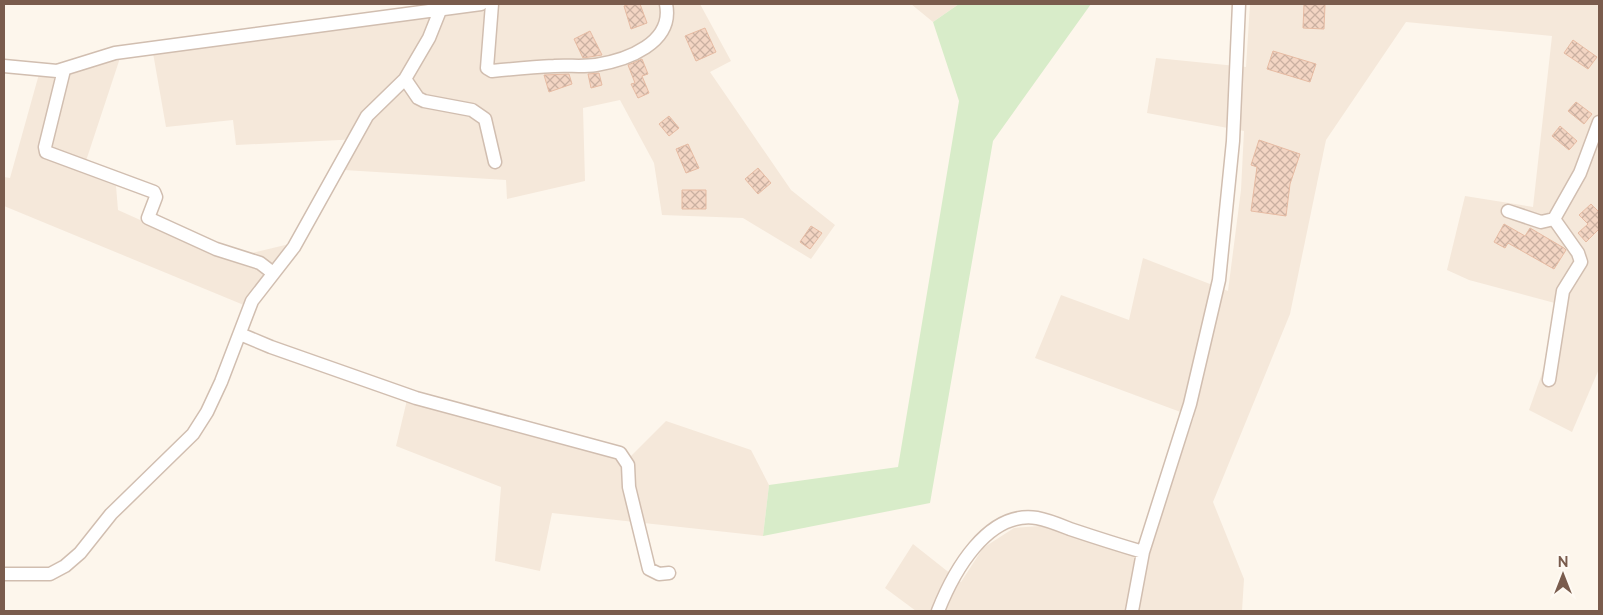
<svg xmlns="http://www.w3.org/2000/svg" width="1603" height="615" font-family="Raleway,sans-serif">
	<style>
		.residential { fill: #f5e8da }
		.grass { fill: #d8ecc9 }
		.building { fill: url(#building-cross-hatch); stroke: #e6bba3 }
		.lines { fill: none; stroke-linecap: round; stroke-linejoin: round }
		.minor-casing { stroke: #d1beb0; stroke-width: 15 }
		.minor { stroke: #fff; stroke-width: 12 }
	</style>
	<defs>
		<pattern id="building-cross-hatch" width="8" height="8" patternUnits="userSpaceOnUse" patternTransform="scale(1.25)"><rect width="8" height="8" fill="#f3d5c3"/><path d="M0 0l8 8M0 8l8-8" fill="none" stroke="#cab0a1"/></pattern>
	</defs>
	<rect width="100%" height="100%" fill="#fdf6ec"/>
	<!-- residential -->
	<path class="residential" d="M481,4h219l31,57 -21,11 81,118 44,35 -24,34 -68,-41 -81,-3 -8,-52 -34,-63 -37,8 2,73 -78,18 -1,-19 -162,-10 16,-31 -124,6 -3,-25 -67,7 -13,-74 102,-17 185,-20 41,-6z
		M911,4h48l-26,18z
		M1250,4h349v365l-27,63 -43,-22 37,-104 -97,-26 -22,-10 18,-74 68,11 19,-171 -146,-14 -80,118 -36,174 -77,188 31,77 -2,32h-326l-31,-23 28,-44 48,38 22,-34 31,-20 26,-2 104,32 50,-141 -159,-59 26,-63 68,25 14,-62 85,33 13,-101 3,-59 -97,-18 9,-55 90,9z
		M120,58l-38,115 34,13 2,24 89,40 33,6 66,-16 -55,68 -247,-102v-29l6,1 29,-104h22z
		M407,400l219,61 40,-40 85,29 18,35 -6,51 -211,-23 -12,58 -45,-10 6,-74 -105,-41z"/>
	<!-- grass -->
	<path class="grass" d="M959,4h132l-98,137 -63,362 -167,33 6,-51 129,-18 61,-366 -26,-79z"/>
	<!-- building -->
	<path class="building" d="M630,4h10l7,19 -16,6 -7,-23z
		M1304,4h21l-1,25 -21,-1z
		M705,28l11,24 -20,9 -11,-25z
		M590,31l12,24 -19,3 -9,-19z
		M1573,40l24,17 -9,12 -24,-16z
		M1273,51l43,13 -6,18 -43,-13z
		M642,59l6,15 -6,2 7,17 -11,5 -7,-14 4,-1 -7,-18z
		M599,73l3,12 -11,3 -3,-14z
		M569,74l3,10 -23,8 -5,-17z
		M1576,102l16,12 -8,10 -16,-13z
		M669,116l10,12 -10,8 -10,-12z
		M1560,126l17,15 -8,9 -17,-14z
		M1259,140l41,14 -10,30 -4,32 -35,-5 6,-44 -6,-2z
		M688,144l11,24 -13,5 -10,-24z
		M758,168l13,15 -13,11 -13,-15z
		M682,190h24v19h-24z
		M1591,204l8,8v17l-13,13 -8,-9 10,-9 -9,-9z
		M1504,224l21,12 5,-8 34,20 2,2 -12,19 -46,-26 -3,5 -11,-6z
		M811,226l11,7 -12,16 -10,-7z"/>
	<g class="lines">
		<!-- minor casing -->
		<g class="minor-casing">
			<path id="minor" d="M492,4l-5,64 5,3c20,-2 41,-4 62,-5 14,-1 28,1 42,-1 31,-5 78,-22 70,-61
				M4,66l53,5 58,-18 366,-49
				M64,70l-19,77 1,5 108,40 2,5 -8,21 68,31 44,14 13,10
				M405,79l13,19 6,3 48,9 13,9 10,43
				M1508,211l33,11 13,-3 26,-46 19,-51
				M240,334l31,13 145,51 204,55 8,12 1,22 20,82 10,5 10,-1
				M1549,380l14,-89 18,-29 -3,-9 -24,-34
				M4,574h46l15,-8 15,-13 31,-39 82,-80 14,-22 14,-30 31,-81 42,-54 73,-131 38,-37 24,-41 12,-30
				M938,611c15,-38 49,-101 99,-93 11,2 23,7 33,11 24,8 49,16 73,23
				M1132,611l11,-59 47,-148 29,-124 14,-139 6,-137"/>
		</g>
		<!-- minor -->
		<use href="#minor" class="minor"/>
	</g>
	<!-- border -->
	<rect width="1603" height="615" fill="none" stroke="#7a5c4d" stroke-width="10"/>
	<!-- north arrow -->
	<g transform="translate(1563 575)" stroke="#fffaf3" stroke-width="4" paint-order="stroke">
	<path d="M0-4L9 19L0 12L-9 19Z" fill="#7a5c4d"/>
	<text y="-8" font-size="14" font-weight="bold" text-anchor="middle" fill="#7a5c4d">N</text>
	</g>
</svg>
